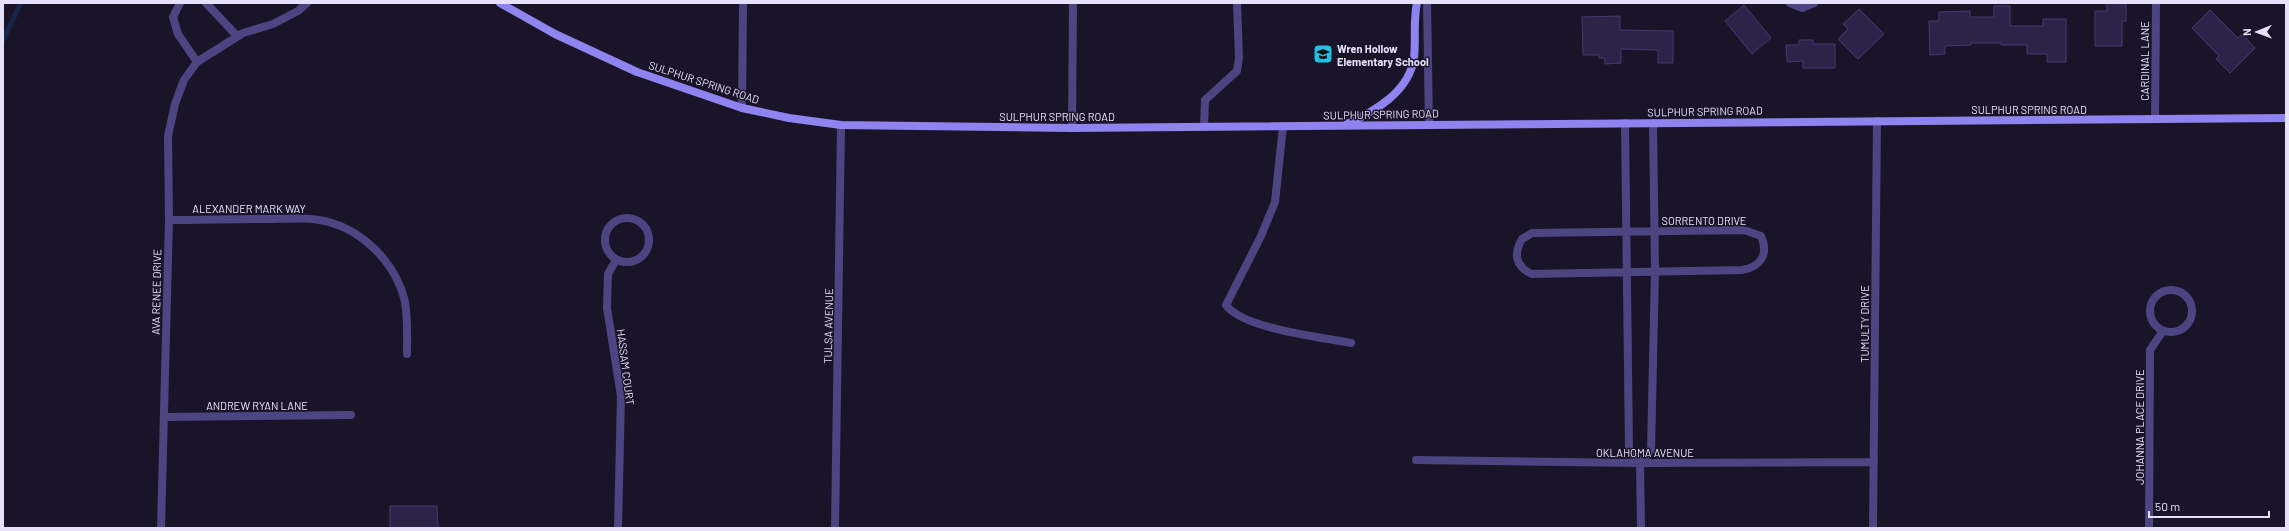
<svg xmlns="http://www.w3.org/2000/svg" width="2289" height="531" font-family="Barlow,sans-serif">
	<style>
		.lines { fill: none; stroke-linecap: round; stroke-linejoin: round }
		.stream { stroke: #16264b; stroke-width: 5 }
		.building { fill: #2d2348; stroke: #483871 }
		.service { stroke: #4d4582; stroke-width: 8 }
		.minor { stroke: #4d4582; stroke-width: 8 }
		.secondary { stroke: #8f83ef; stroke-width: 8 }
		.labels { text-anchor: middle; dominant-baseline: central; stroke-width: 3; stroke-linejoin: round; paint-order: stroke }
		.poi-label { font-size: 11px; font-weight: bold; fill: #e6e0fb; stroke: #1a1429; text-anchor: start }
		.street-label { font-size: 11px; fill: #e6e0fb; stroke: #1a1429 }
	</style>
	<rect width="100%" height="100%" fill="#1a1429"/>
	<g class="lines">
		<!-- stream -->
		<path class="stream" d="M3,40l18,-37"/>
	</g>
	<!-- building -->
	<path class="building" d="M2107,3h19v18h-4v25h-27v-35h12z
		M1744,5l27,33 -19,16 -27,-33z
		M1994,6h16v20h33v-7h23v43h-19v-8h-20v-9h-26v-2h-30v2l-26,1v8l-15,1 -1,-34h10v-9l31,-1v6h24z
		M1859,9l25,25 -26,25 -20,-20 10,-10 -5,-5z
		M2210,10l28,28 4,-4 13,14 -25,25 -14,-14 3,-3 -27,-28z
		M1620,16v14l53,1v32h-15v-13l-37,-1v14l-16,1v-6h-6v-3h-16l-1,-38z
		M1799,40h14v4h22v24h-32v-7l-16,1 -1,-17h13z
		M390,506h47l1,22h-48z"/>
	<g class="lines">
		<!-- service -->
		<path class="service" d="M1283,126l-8,76 -14,34 -35,69c17,24 96,32 125,38
			M1204,127l1,-27 32,-29 2,-13 -2,-55"/>
		<!-- minor -->
		<path class="minor" d="M180,3l-7,14 5,17 19,28
			M206,3l31,33
			M1427,3l2,121
			M1790,3l12,5 12,-5
			M742,108l1,-105
			M2155,119l1,-116
			M1625,123l4,326 11,14 1,65
			M1072,128l1,-125
			M605 240a22 22 0 1 1 44 0a22 22 0 1 1-44 0Z
			M169,220c31,0 63,-1 94,-1 23,0 47,-3 69,4 35,11 65,43 73,79 3,18 2,35 2,52
			M1744,230l17,6c8,18 0,31 -19,34l-210,4c-16,-7 -19,-20 -10,-35l10,-6z
			M616,260l-8,14 -1,34 14,88 -3,132
			M2150 311a21 21 0 1 1 42 0a21 21 0 1 1-42 0Z
			M164,417l187,-2
			M1416,460l224,3 234,-1
			M1640,463l11,-13 4,-179 -2,-148
			M161,528l8,-308 -1,-84 7,-32 9,-24 13,-18 46,-29 30,-9 25,-13 9,-8
			M835,528l6,-403
			M1873,528l4,-407
			M2149,528l1,-178 13,-19"/>
		<!-- secondary -->
		<path class="secondary" d="M500,3l55,31 82,38 105,36 47,10 52,7 231,3 1214,-10
			M1347,124c28,-13 62,-32 67,-66 2,-18 -1,-37 3,-55"/>
	</g>
	<!-- icons -->
	<defs>
		<g id="school-square" transform="scale(1)"><rect x="-9" y="-9" width="18" height="18" rx="4" fill="#24c0e3" stroke="#1a1429"/><path d="M0-5L7-2L0 1L-7-2ZM-4 1L0 2.5L4 1V4Q0 6-4 4Z" fill="#111"/></g>
	</defs>
	<g fill-rule="evenodd">
		<use href="#school-square" x="1323" y="54"/>
	</g>
	<g class="labels">
		<!-- poi labels -->
		<g class="poi-label">
			<text x="1337" y="48">Wren Hollow<tspan x="1337" dy="13">Elementary School</tspan></text>
		</g>
		<!-- street labels -->
		<g class="street-label">
			<text transform="translate(2144 61) rotate(-90)">CARDINAL LANE</text>
			<text transform="translate(704 82) rotate(18)">SULPHUR SPRING ROAD</text>
			<text x="2029" y="109">SULPHUR SPRING ROAD</text>
			<text transform="translate(1705 111) rotate(-1)">SULPHUR SPRING ROAD</text>
			<text transform="translate(1381 114) rotate(-1)">SULPHUR SPRING ROAD</text>
			<text x="1057" y="116">SULPHUR SPRING ROAD</text>
			<text x="249" y="208">ALEXANDER MARK WAY</text>
			<text x="1704" y="220">SORRENTO DRIVE</text>
			<text transform="translate(156 292) rotate(-89)">AVA RENEE DRIVE</text>
			<text transform="translate(1864 324) rotate(-90)">TUMULTY DRIVE</text>
			<text transform="translate(828 326) rotate(-89)">TULSA AVENUE</text>
			<text transform="translate(626 367) rotate(83)">HASSAM COURT</text>
			<text x="257" y="405">ANDREW RYAN LANE</text>
			<text transform="translate(2139 427) rotate(-90)">JOHANNA PLACE DRIVE</text>
			<text x="1645" y="452">OKLAHOMA AVENUE</text>
		</g>
	</g>
	<!-- border -->
	<rect width="2289" height="531" fill="none" stroke="#e6e0fb" stroke-width="8"/>
	<!-- north arrow -->
	<g transform="translate(2257 32) rotate(269)" stroke="#1a1429" stroke-width="3" paint-order="stroke">
	<path d="M0-3L7 15L0 10L-7 15Z" fill="#e6e0fb"/>
	<text y="-6" font-size="11" font-weight="bold" text-anchor="middle" fill="#e6e0fb">N</text>
	</g>
	<!-- scale -->
	<path d="M2149 511v6h120v-6" fill="none" stroke="#e6e0fb" stroke-width="2"/>
	<text x="2155" y="511" font-size="12" fill="#e6e0fb" stroke="#1a1429" stroke-width="3" paint-order="stroke">50 m</text>
</svg>
